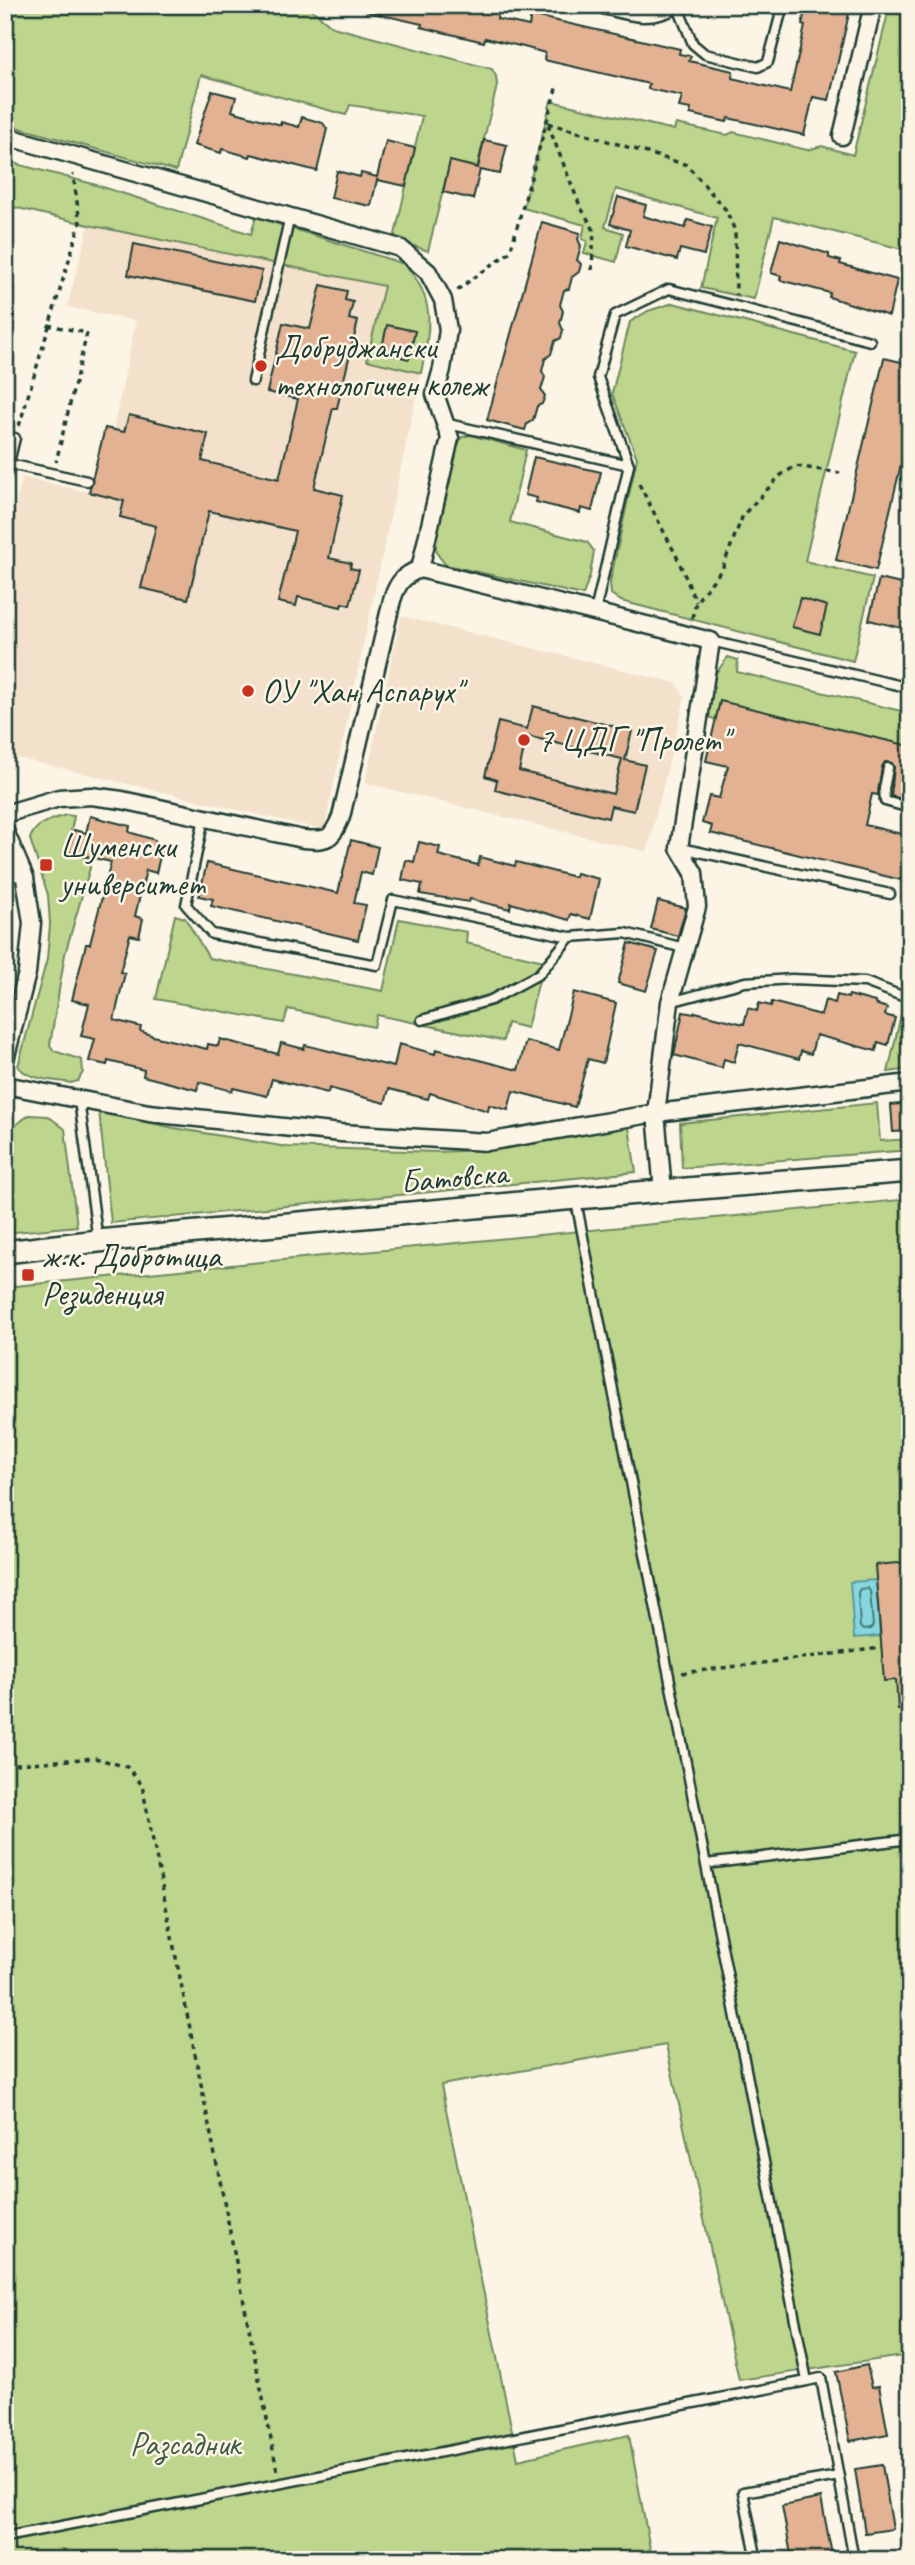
<svg xmlns="http://www.w3.org/2000/svg" width="915" height="2565" font-family="Caveat,sans-serif">
	<style>
		.built { fill: #f4e1cc }
		.green { fill: #bdd58c; stroke: #6e8960; stroke-width: 2 }
		.water { fill: #85d6df; stroke: #5c999b; stroke-width: 2 }
		.lines { fill: none; stroke-linecap: round; stroke-linejoin: round }
		.shore { stroke: #487a78; stroke-width: 2 }
		.building { fill: #e2b293; stroke: #1f3d34; stroke-width: 2; fill-rule: evenodd }
		.service-casing { stroke: #1f3d34; stroke-width: 13 }
		.minor-casing { stroke: #1f3d34; stroke-width: 21 }
		.tertiary-casing { stroke: #1f3d34; stroke-width: 26 }
		.path { stroke: #1f3d34; stroke-width: 3.5; stroke-dasharray: 5 5; stroke-linecap: butt }
		.service { stroke: #fcf5e5; stroke-width: 8 }
		.minor { stroke: #fcf5e5; stroke-width: 16 }
		.tertiary { stroke: #fcf5e5; stroke-width: 21 }
		.poi-dot { fill: #c8321e; stroke: #fcf5e5; stroke-width: 2.5 }
		.labels { text-anchor: middle; dominant-baseline: central; stroke-width: 5; stroke-linejoin: round; paint-order: stroke }
		.poi-label { font-size: 33px; fill: #1f3d34; stroke: #fcf5e5; text-anchor: start }
		.street-label { font-size: 33px; fill: #1f3d34; stroke: #fcf5e5 }
		.park-label { font-size: 33px; fill: #3f5b46; stroke: #fcf5e5 }
	</style>
	<rect width="100%" height="100%" fill="#fcf5e5"/>
	<filter id="ink" filterUnits="userSpaceOnUse"><feTurbulence type="fractalNoise" baseFrequency=".0143" numOctaves="2"/><feDisplacementMap in="SourceGraphic" scale="14" xChannelSelector="R" yChannelSelector="G"/><feConvolveMatrix kernelMatrix="1 2 1 2 8 2 1 2 1" color-interpolation-filters="sRGB"/></filter>
	<g filter="url(#ink)">
		<!-- built -->
		<path class="built" d="M89,225l295,61 -16,74 53,13 -97,457 -319,-75v-200l17,-78 87,20 4,-67 23,-109 -69,-14z
			M401,616l275,67 9,14 -38,155 -282,-69z"/>
		<!-- green -->
		<path class="green" d="M5,5h308l-1,5 21,17 159,42 4,7 1,10 -20,81 -27,-5 -22,89 -34,-12 28,-123 -72,-11 -4,10 -145,-40 -25,96 -171,-47z
			M890,5h20v246l-136,-34 -20,82 -53,-11 16,-70 -101,-29 -11,38 18,6 -7,29 -32,-9 3,-12 -5,-2 3,-14 -62,-17 28,-107 123,29 2,-6 51,11 6,-3 74,18 15,-4 31,9z
			M5,161l88,23 158,50 5,-17 148,47c33,34 26,66 17,109l-54,-13 17,-74 -295,-61 -84,-20z
			M673,303l182,48 -50,210 68,17 -20,83 -232,-60 -10,-7 -1,-12 27,-124 -25,-65 18,-71 18,-11z
			M471,435l55,15 -16,72 77,20 7,9 -4,24 -7,20 -137,-30 -8,-10 -3,-11 23,-100 4,-7z
			M728,657l10,3 -1,12 173,41v33l-190,-44 -4,18 -10,-4 10,-43z
			M66,815l8,1 -7,35 22,8 1,9 -25,86 -15,91 4,6 28,9 1,12 -5,9 -7,2c-16,-3 -44,-3 -53,-17l29,-107 3,-35 -2,-29 -18,-56c5,-16 21,-19 36,-24z
			M175,915l10,3 24,40 174,33 16,-72 68,13 -1,11 78,18 -17,67 -20,-5 -4,18 -126,-26 -3,12 -86,-18 -4,14 -128,-24z
			M902,1010l8,5v54l-22,3z
			M877,1103l3,38 30,-2v11l-228,18 -2,-45z
			M99,1111l75,17 113,19 150,5 66,-3 126,-22 7,45 -525,51z
			M29,1115l19,1 17,13 12,97 -72,7v-94l7,-11z
			M910,1199v1156l-171,25 -73,-335 -225,40 77,375 111,-25 23,125h-647v-1273z"/>
		<!-- water -->
		<path class="water" d="M876,1580l4,56 -26,2 -4,-56z"/>
		<g class="lines">
			<!-- shore -->
			<path class="shore" d="M867,1588l3,3 3,35 -3,3 -7,1 -3,-3 -2,-35 2,-3z"/>
		</g>
		<!-- building -->
		<path class="building" d="M370,5h130l-3,14 32,7 2,-11 149,34 -1,5 12,2 -2,5 44,10 -1,7 58,14 15,-66 -3,-1 4,-20h45l-22,95 -16,-3 -9,38 -76,-17 -1,4 -37,-8 1,-5 -12,-2 3,-11 -34,-7 1,-5 -105,-24 1,-7 -21,-6 -39,-9 -1,4 -63,-15 1,-3 -53,-12z
			M212,91l24,6 -4,14 49,14v-3l18,5 3,-10 21,6 4,6 -10,42 -66,-17 -1,3 -28,-8 -1,4 -27,-8z
			M484,140l23,5 -7,29 -20,-4 -7,29 -30,-7 7,-31 28,7z
			M386,141l29,7 -9,38 -29,-6 -6,26 -40,-8 6,-27 23,6 1,-4 16,4z
			M618,197l28,8 -3,11 42,12 3,-8 24,7 -8,28 -24,-6 -3,11 -51,-14 4,-16 -20,-6z
			M542,222l38,11 -2,6 3,7 -4,14 4,4 -2,8 -7,5 -3,12 -5,1 -4,15 3,6 -3,12 3,7 -2,8 -6,3 -4,13 -6,5 -3,12 3,6 -4,13 4,6 -3,8 -5,2 -4,14 -6,4 -2,6 -38,-10z
			M780,239l49,15v4l12,3 -1,3 57,16 -8,36 -60,-19 1,-4 -50,-13 1,-4 -10,-3z
			M134,244l128,27 -7,30 -127,-26z
			M321,285l26,6 -2,9 8,2 -4,17 9,2 -21,87h-4l-19,80 29,7 -14,63 22,5 -1,5 9,2 -9,35 -8,-2 -1,4 -43,-10 -2,9 -18,-4 17,-71 -86,-20 -21,88 -47,-11 15,-62 -36,-9 4,-16 -35,-9 16,-64 19,4 5,-17 79,19 -6,27 77,18 19,-80 -31,-7 16,-69 27,6z
			M387,325l28,6 -6,28 -28,-7z
			M884,358l26,6v72l-2,-1 -32,135 -40,-10z
			M534,457l67,15 -9,39 -11,-3 -1,5 -44,-11 1,-4 -12,-3z
			M879,579l31,7v44l-41,-10z
			M800,598l27,8 -7,28 -28,-7z
			M720,701l190,45v55l-19,-5 3,-29 -2,-4 -7,-1 -3,5 -4,28 -6,-1 -7,31 45,11v37l-7,-2 -2,9 -191,-47 2,-7 -10,-3 7,-27 10,2 9,-32 -22,-5z
			M533,706l99,25 -7,29 20,5 -11,46 -23,-5 -3,12 -113,-28 2,-10 -12,-4 13,-54 29,7zM527,736l95,23 -9,35 -94,-23z
			M90,816l40,10 -1,6 26,8 6,12 -5,21 -10,-3 -11,46 8,3 -4,18 -9,-2 -10,37 5,1 -11,47 27,7 -1,4 13,5 54,13 1,-5 10,2 2,-7 58,15 3,-11 23,6 1,-4 89,22 5,-23 36,10 1,-5 82,21 8,-29 33,9 15,-58 42,11 -13,60 -15,-4 -13,48 -62,-16 -5,19 -19,-5 -1,6 -58,-18 -2,6 -39,-10 -4,14 -56,-15 -1,5 -56,-14 -5,17 -34,-8 -1,3 -33,-9 -2,8 -54,-14 1,-6 -36,-9 -1,4 -18,-4 6,-22 -14,-3 8,-32 -17,-4 14,-56h4l21,-82 -43,-10 6,-22 12,3z
			M351,840l27,7 -6,28 -11,-3 -7,31 12,2 -8,35 -147,-34 2,-7 -14,-3 8,-33 131,30z
			M419,842l21,5 -2,8 40,10 2,-8 35,9 1,-4 59,15 1,-4 23,6 -9,40 -19,-5 -2,6 -58,-17 -1,6 -40,-10 -1,3 -49,-8 2,-10 -20,-4 4,-20 8,2z
			M658,901l28,7 -8,28 -27,-7z
			M629,943l29,8 -12,40 -28,-8z
			M837,995l11,3 1,-3 26,7v2l12,4 -2,7 10,3 -7,27 -10,-3 -2,9 -60,-16 -5,19 -10,-3 -2,8 -60,-16 -5,19 -10,-3 -2,9 -48,-13 9,-43 11,2 1,-2 49,12 4,-16 9,3 2,-8 12,3 1,-4 49,13 4,-15 10,3z
			M910,1103v28l-17,1 -2,-27z
			M910,1562v148h-12l-2,-30 -12,1 -9,-116z
			M867,2365l5,22 7,-1 9,48 -38,7 -14,-69z
			M882,2465l11,64 -28,4 -10,-64z
			M821,2498l12,62h-41l-10,-54z"/>
		<g class="lines">
			<!-- service casing -->
			<g class="service-casing">
				<path id="service" d="M677,5l16,39 12,10 53,13 10,-5 15,-57
					M253,381l37,-165
					M444,423l185,42
					M5,436l10,2 -10,41
					M9,464l78,17
					M595,612l34,-147 -31,-88 17,-62 54,-26 201,52
					M711,641l199,47
					M888,768l-4,21 1,12 25,7
					M204,818l-18,87 26,29 165,31 16,-65 177,37 55,-4 59,15
					M681,848l209,46
					M5,874l20,4
					M670,1002l75,-20 47,-3 73,3 45,17
					M422,1020l69,-20 48,-26 31,-37
					M79,1100l19,141
					M576,1201l231,1180 14,-3 33,182
					M706,1864l204,-25
					M5,2537l802,-156
					M757,2560l-14,-68 96,-16"/>
			</g>
			<!-- minor casing -->
			<g class="minor-casing">
				<path id="minor" d="M604,5c27,7 44,14 71,0
					M5,136l395,112 28,24 15,28 5,30 -6,39 -7,25 15,44 -30,131
					M842,136l31,-131
					M5,814l54,-16 32,-2 31,4 181,39c25,2 28,1 38,-22l51,-217c5,-16 11,-25 28,-31l291,72 -32,207 15,25 3,34 -27,95 -14,111 7,78
					M5,831l20,47 7,45 -5,50 -22,87
					M5,1085l144,28 192,20 146,9 169,-29 254,-30"/>
			</g>
			<!-- tertiary casing -->
			<g class="tertiary-casing">
				<path id="tertiary" d="M5,1252l93,-11 478,-43 334,-27"/>
			</g>
			<!-- path -->
			<path class="path" d="M548,123l139,42 39,45 9,21 1,64
				M548,125l32,81 14,24 -2,40
				M457,290l53,-38 47,-167
				M48,325l39,8 -31,129
				M19,426l61,-203 -7,-49
				M639,484l38,73 19,45
				M692,618l4,-16 26,-33 21,-54 38,-40 15,-9 44,7
				M682,1673l199,-25
				M5,1765l90,-7 32,9 15,18 135,685"/>
			<!-- service -->
			<use href="#service" class="service"/>
			<!-- minor -->
			<use href="#minor" class="minor"/>
			<!-- tertiary -->
			<use href="#tertiary" class="tertiary"/>
		</g>
	</g>
	<!-- markers -->
	<g class="poi-dot">
		<circle cx="261" cy="366" r="7"/>
		<circle cx="248" cy="691" r="7"/>
		<circle cx="524" cy="740" r="7"/>
		<rect x="39" y="858" width="14" height="14" rx="3.5"/>
		<rect x="21" y="1268" width="14" height="14" rx="3.5"/>
	</g>
	<g class="labels">
		<!-- poi labels -->
		<g class="poi-label">
			<text x="275" y="347">Добруджански<tspan x="275" dy="38">технологичен колеж</tspan></text>
			<text x="262" y="691">ОУ "Хан Аспарух"</text>
			<text x="538" y="740">7 ЦДГ "Пролет"</text>
			<text x="60" y="846">Шуменски<tspan x="60" dy="38">университет</tspan></text>
			<text x="42" y="1256">ж.к. Добротица<tspan x="42" dy="38">Резиденция</tspan></text>
		</g>
		<!-- street labels -->
		<g class="street-label">
			<text transform="translate(454 1177) rotate(-5)">Батовска</text>
		</g>
		<!-- park labels -->
		<g class="park-label">
			<text x="185" y="2444">Разсадник</text>
		</g>
	</g>
	<!-- margin -->
	<rect width="915" height="2565" fill="none" stroke="#fcf5e5" stroke-width="28"/>
	<rect x="14" y="14" width="887" height="2537" fill="none" stroke="#1f3d34" stroke-width="2.5" filter="url(#ink)"/>
</svg>
